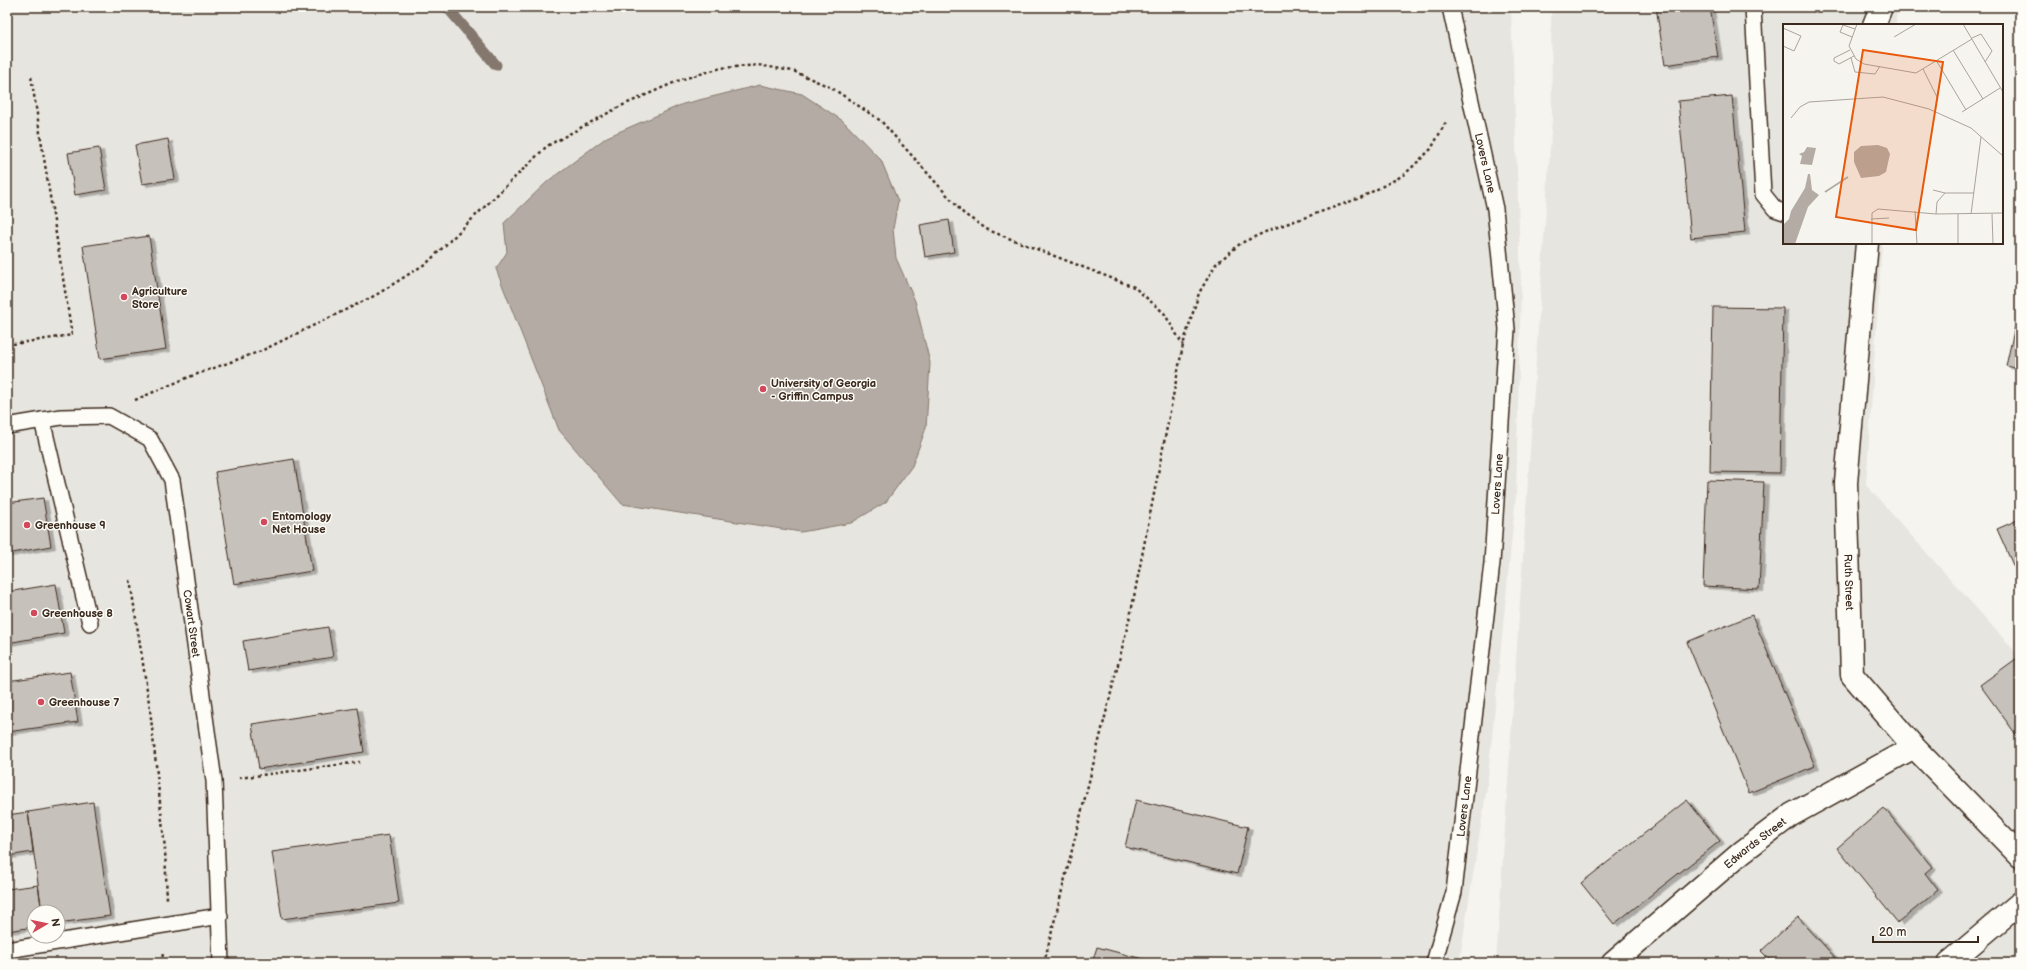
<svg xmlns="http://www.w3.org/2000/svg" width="2027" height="970" font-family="'Balsamiq Sans',sans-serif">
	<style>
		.built { fill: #e7e5df; fill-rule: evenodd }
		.water { fill: #b4aca4; stroke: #84786e }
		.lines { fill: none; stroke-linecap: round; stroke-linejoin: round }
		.stream { stroke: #84786e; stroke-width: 11 }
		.building { fill: #c7c1bb; stroke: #3b2a1e; filter: url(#shadow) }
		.lane-casing { stroke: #3b2a1e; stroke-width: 18 }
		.street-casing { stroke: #3b2a1e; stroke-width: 25 }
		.path { stroke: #3b2a1e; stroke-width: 2.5; stroke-dasharray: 3 3; stroke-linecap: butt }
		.lane { stroke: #fdfcf7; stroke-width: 15 }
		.street { stroke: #fdfcf7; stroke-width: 22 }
		.poi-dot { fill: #d1495b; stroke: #fdfcf7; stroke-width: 1.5 }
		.labels { text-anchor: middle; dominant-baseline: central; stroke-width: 3; stroke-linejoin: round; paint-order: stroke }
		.street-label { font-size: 11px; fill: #3b2a1e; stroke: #fdfcf7 }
		.poi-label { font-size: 11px; font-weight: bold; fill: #3b2a1e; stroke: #fdfcf7; text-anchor: start }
		.inset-river { fill: none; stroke: #b4aca4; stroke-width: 2 }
		.inset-road { fill: none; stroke: #aba39b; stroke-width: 1 }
		.view { fill: #e8590c; fill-opacity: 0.15; stroke: #e8590c; stroke-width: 2 }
		.inset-edge { fill: none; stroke: #3b2a1e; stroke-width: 2 }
	</style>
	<defs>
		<filter id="shadow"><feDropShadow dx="4.5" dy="2.5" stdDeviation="0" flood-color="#0004"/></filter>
	</defs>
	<rect width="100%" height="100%" fill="#f5f4ee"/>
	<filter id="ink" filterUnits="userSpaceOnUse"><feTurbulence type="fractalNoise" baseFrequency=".025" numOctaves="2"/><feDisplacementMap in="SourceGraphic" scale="8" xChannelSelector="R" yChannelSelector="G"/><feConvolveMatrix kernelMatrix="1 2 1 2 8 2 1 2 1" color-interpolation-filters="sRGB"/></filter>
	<g filter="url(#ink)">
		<!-- built -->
		<path class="built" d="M7,7h1504l10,276 -5,212 -29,292 -28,176h-1452zM34,912h24v24h-24z
			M1551,7h346l-1,18h-112v218h98l-16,242 154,172v306h-524l56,-845z"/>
		<!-- water -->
		<path class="water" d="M760,85l42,9 41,27 38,39 17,41 -5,28 3,29 19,43 15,62 -4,65 -14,38 -26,36 -35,21 -50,9 -179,-28 -63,-74 -63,-161 11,-17 -3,-29 44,-42 59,-44 76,-33z"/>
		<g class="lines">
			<!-- stream -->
			<path class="stream" d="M447,7l49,58"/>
		</g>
		<!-- building -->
		<path class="building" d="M1656,7h54l8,50 -53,8z
			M1732,96l13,136 -54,6 -13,-137z
			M168,139l7,40 -33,5 -7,-39z
			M99,148l7,42 -31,5 -7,-42z
			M949,220l5,32 -29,5 -5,-32z
			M149,236l17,113 -66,10 -17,-113z
			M2020,304v65l-14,-3z
			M1713,307l70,1 -3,165 -70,-1z
			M294,459l18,112 -78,13 -19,-112z
			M1707,480l57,2 -5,107 -56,-3z
			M43,498l8,48 -44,8v-51z
			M2020,519v62l-23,-52z
			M56,584l8,49 -57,10v-51z
			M1752,615l63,151 -66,27 -62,-151z
			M328,627l5,30 -85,14 -5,-30z
			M2020,656v84l-40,-55z
			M70,672l8,50 -71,10v-51z
			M357,708l7,44 -105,17 -7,-45z
			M1136,800l112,27 -11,47 -112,-27z
			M1687,800l33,41 -106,83 -33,-41z
			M93,802l17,114 -52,7v-11h-16l-14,-100z
			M1884,808l48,59 -7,6 13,17 -40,33 -61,-75z
			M28,812l5,40 -26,4v-41z
			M389,835l10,68 -117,16 -10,-67z
			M38,885l4,27h-8v15l-27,4v-42z
			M1798,917l42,46h-67l-12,-12z
			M1097,947l61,16h-66z"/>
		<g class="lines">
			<!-- lane casing -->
			<g class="lane-casing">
				<g id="lane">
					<path d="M1753,7l10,187 12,15 9,3"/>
					<path d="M42,420l48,203"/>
					<path id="s1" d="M7,426l54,-9 48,-1 41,23 22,41 42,301 7,182"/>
					<path d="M7,950l213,-34"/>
					<path id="s2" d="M1434,963l20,-71 38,-329 15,-234 -12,-120 -45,-202"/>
				</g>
			</g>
			<!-- street casing -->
			<g class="street-casing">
				<g id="street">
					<path d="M1874,25l7,-18"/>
					<path id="s3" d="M1867,243l-21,240 6,192 62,72 106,109"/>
					<path id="s4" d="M1613,963l129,-111 49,-37 123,-68"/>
					<path d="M1949,963l71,-60"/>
				</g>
			</g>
			<!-- path -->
			<path class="path" d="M7,345l65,-10 -41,-259
				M135,400l54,-23 72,-26 115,-56 52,-33 119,-116 74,-40 59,-26 41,-12 37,-3 35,6 39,17 49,33 83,93 24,16 146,57 30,26 19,32
				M130,580l20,129 15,140 2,50
				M239,778l121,-16
				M162,963l1,-11
				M1044,963l87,-351 52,-267 16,-52 17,-29 25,-21 31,-14 88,-31 44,-23 27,-26 16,-29"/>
			<!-- lane -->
			<use href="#lane" class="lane"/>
			<!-- street -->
			<use href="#street" class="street"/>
		</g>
	</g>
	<!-- markers -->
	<g class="poi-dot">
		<circle cx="124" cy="297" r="4"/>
		<circle cx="763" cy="389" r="4"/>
		<circle cx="264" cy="522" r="4"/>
		<circle cx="27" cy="525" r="4"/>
		<circle cx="34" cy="613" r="4"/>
		<circle cx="41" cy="702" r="4"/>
	</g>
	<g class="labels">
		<!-- street labels -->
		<g class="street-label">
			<text transform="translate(1485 163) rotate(77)">Lovers Lane</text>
			<text stroke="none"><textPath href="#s2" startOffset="484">Lovers Lane</textPath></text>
			<text stroke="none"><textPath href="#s3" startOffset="340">Ruth Street</textPath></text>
			<text stroke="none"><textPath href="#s1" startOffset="341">Cowart Street</textPath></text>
			<text stroke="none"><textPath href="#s2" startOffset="160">Lovers Lane</textPath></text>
			<text stroke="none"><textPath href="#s4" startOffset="186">Edwards Street</textPath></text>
		</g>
		<!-- poi labels -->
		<g class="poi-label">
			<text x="132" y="291">Agriculture<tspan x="132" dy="13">Store</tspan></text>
			<text x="771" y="383">University of Georgia<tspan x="771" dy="13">- Griffin Campus</tspan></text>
			<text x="272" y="516">Entomology<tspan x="272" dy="13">Net House</tspan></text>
			<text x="35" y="525">Greenhouse 9</text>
			<text x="42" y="613">Greenhouse 8</text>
			<text x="49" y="702">Greenhouse 7</text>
		</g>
	</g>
	<!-- overview -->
	<g transform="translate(1783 24)">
		<rect width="220" height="220" fill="#f5f4ee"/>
		<path d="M95,121l9,3 3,6 -4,18 -7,4 -18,2 -7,-16v-10l7,-6zM24,123l9,1 -4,17 -12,-1 2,-8 -3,-2 5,-2zM25,150h2l2,16 7,5 -11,12 -13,37h-12v-19l6,-6 2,-8 14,-23z" fill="#b4aca4"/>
		<path class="inset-river" d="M42,168l23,-15"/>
		<path class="inset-road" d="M74,0l-8,22 7,13 8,5 52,9 56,-34M180,0l40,68M0,4l18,8 -7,15 -11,-5M69,13l-12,-5 3,-7 12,4M111,13l22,-13M189,14l9,-4 11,17 -7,11M67,26l-16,8v3l5,3 15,-8M170,26l30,49M68,34l4,14 20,2 5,-8M153,36l30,50M140,45l14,28M179,88l38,-24M8,94l9,-11 9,-5 74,-5 46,12 42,19 32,28M150,166l12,3M132,187l2,33M153,190l1,-12 8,-9h29M175,190v30M188,190l10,-77M209,190l1,30M88,195l18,-1M89,220v-31l6,-4 58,5 67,-1"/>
		<path class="view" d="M80,26l80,12 -27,168 -80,-13z"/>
		<rect width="220" height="220" class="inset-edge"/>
	</g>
	<!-- margin -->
	<rect width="2027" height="970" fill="none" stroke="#fdfcf7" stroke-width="24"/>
	<rect x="12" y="12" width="2003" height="946" fill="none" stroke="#3b2a1e" stroke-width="1.5" filter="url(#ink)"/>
	<!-- north arrow -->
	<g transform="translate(46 924) rotate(81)"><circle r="19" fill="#fdfcf7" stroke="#afa8a0"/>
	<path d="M0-3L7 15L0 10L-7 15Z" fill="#d1495b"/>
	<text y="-6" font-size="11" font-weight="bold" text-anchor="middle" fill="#3b2a1e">N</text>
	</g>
	<!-- scale -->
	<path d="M1873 936v6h105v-6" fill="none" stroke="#3b2a1e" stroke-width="2"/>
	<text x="1879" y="936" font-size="12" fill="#3b2a1e" stroke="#fdfcf7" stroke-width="3" paint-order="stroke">20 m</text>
</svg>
